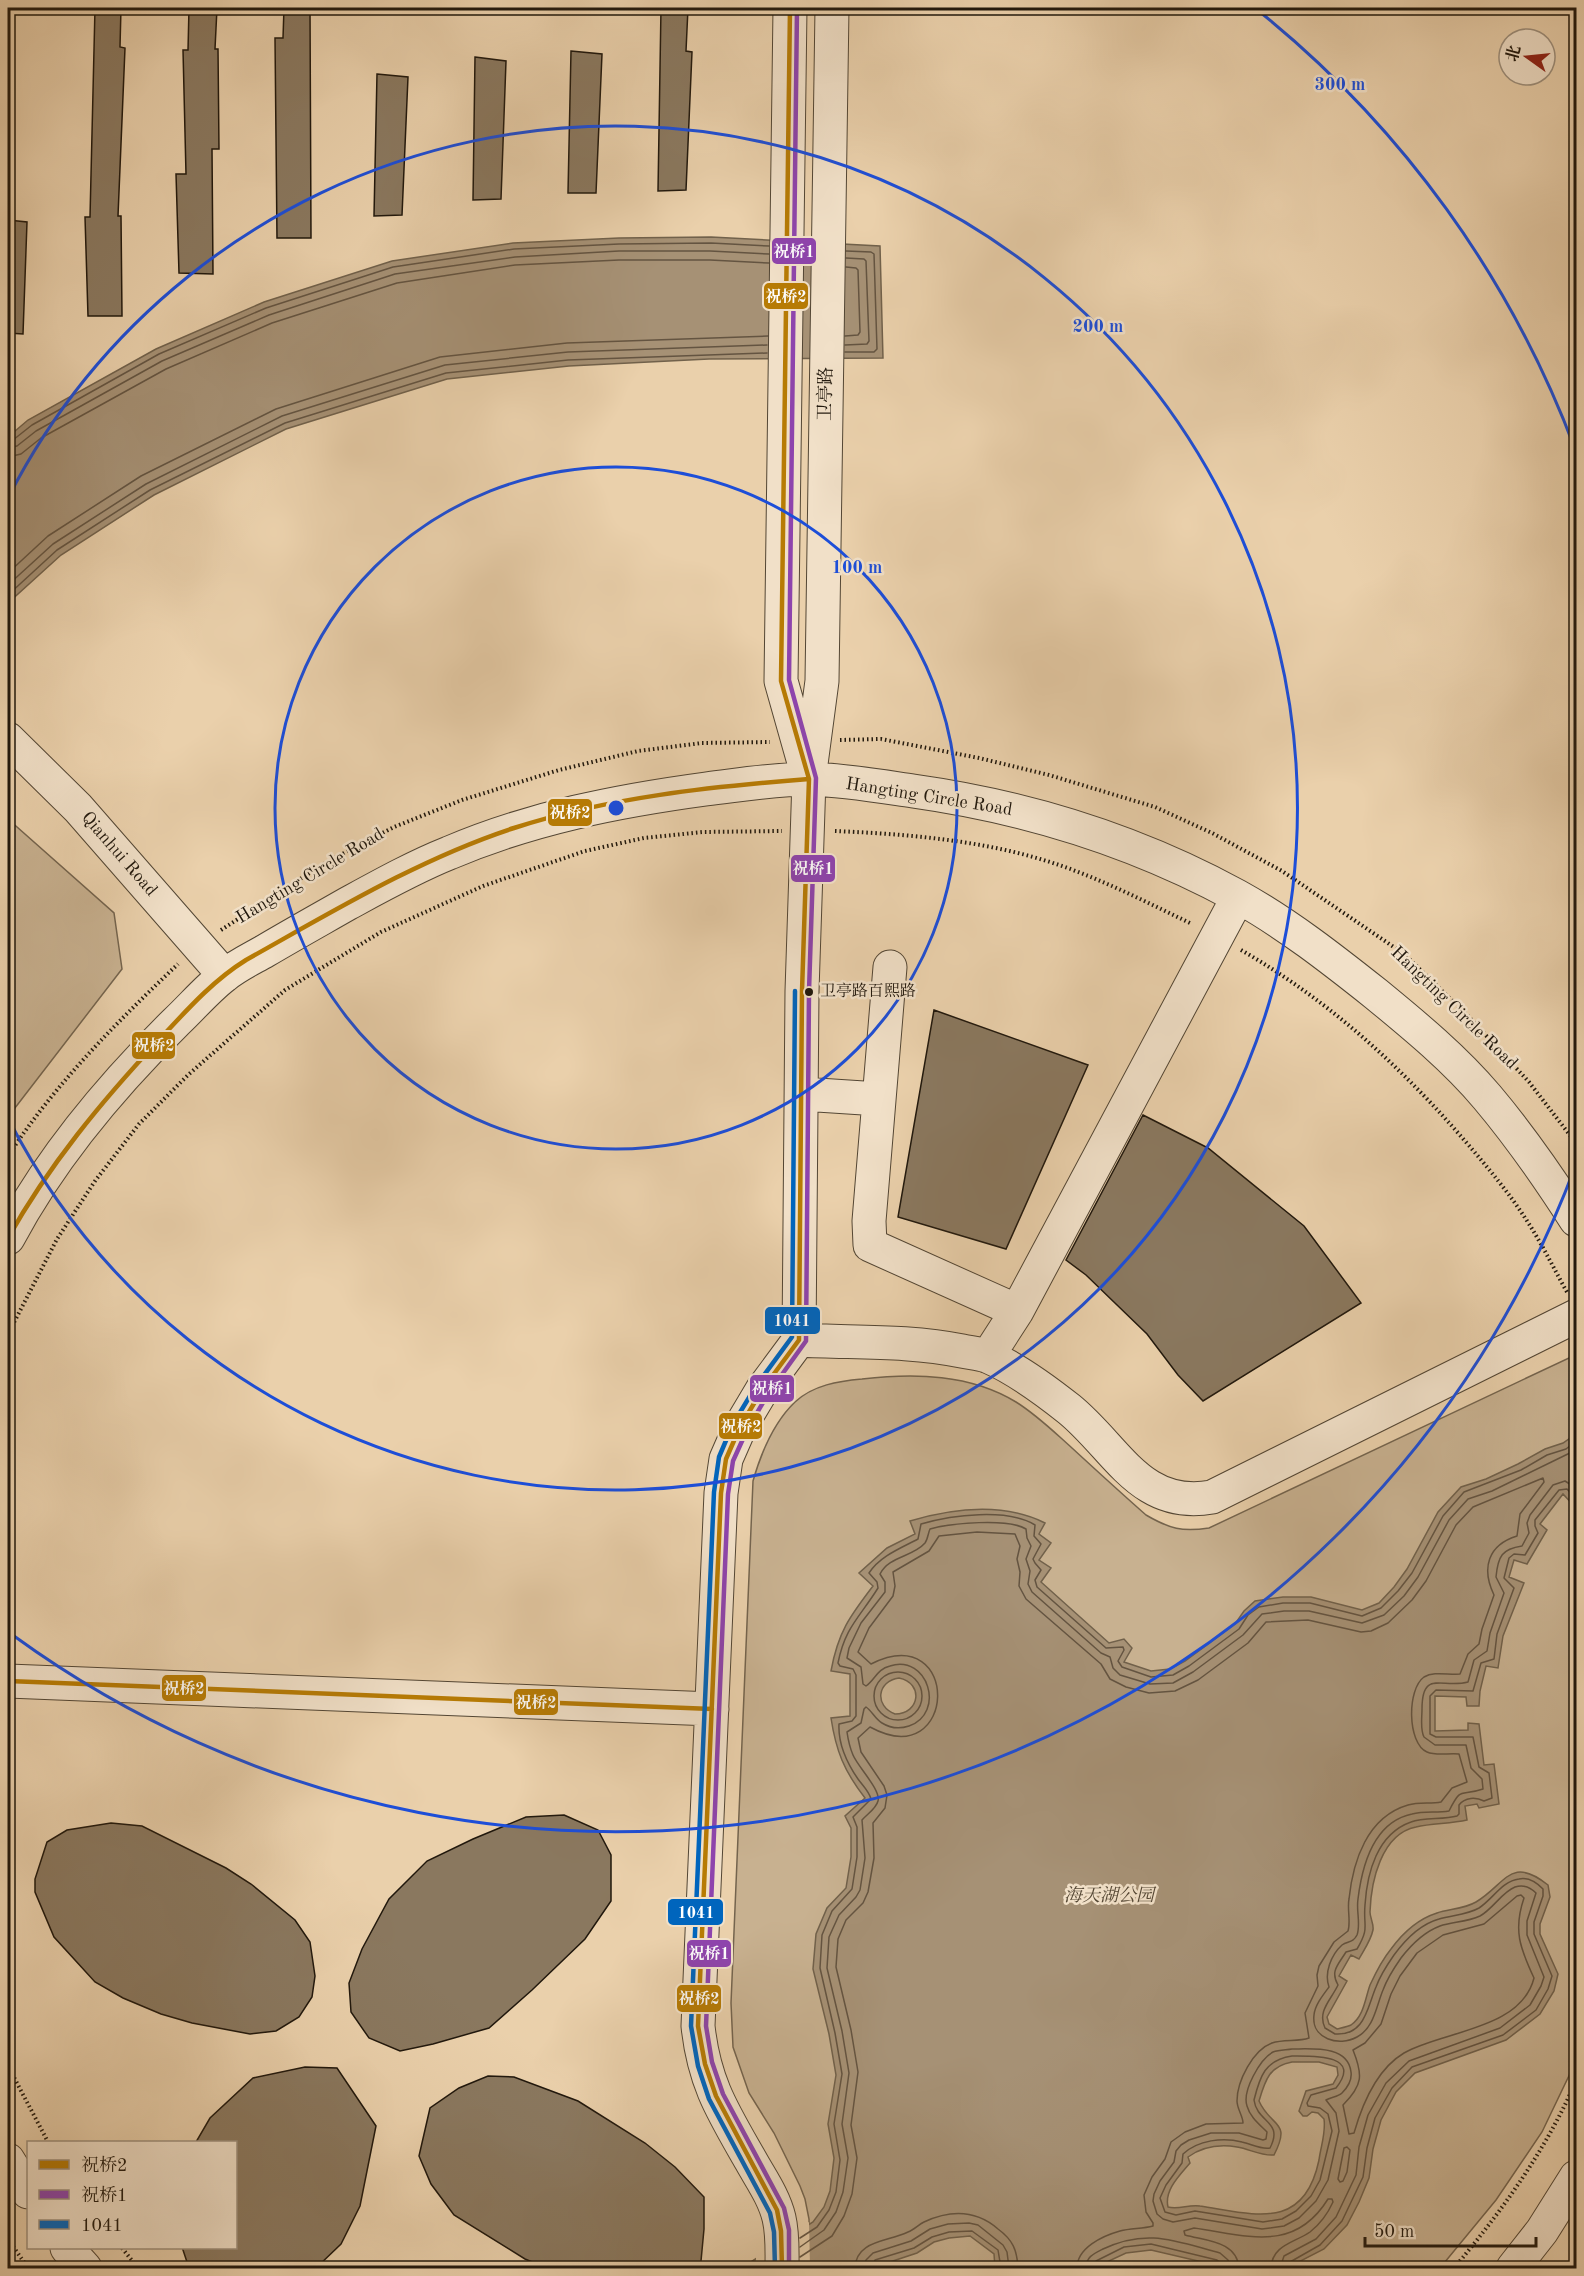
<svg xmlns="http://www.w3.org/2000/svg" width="1584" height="2276" font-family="'Old Standard TT','Noto Serif SC',serif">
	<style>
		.green { fill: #c8b190; stroke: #74644e; stroke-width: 1.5 }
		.water { fill: #a69175; stroke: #71614b; stroke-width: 1.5; fill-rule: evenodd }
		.pier { fill: #ead0ab }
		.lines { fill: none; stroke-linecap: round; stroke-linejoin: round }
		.shore { stroke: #645441; stroke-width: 1.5 }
		.building { fill: #8a785f; stroke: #21180d; stroke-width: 1.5 }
		.minor-casing { stroke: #534634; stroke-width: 35 }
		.path { stroke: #21180d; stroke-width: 4; stroke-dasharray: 1.5 3; stroke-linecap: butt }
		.minor { stroke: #f1e0c8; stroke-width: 33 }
		.bus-1-casing { stroke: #f1e0c8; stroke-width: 9 }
		.bus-2-casing { stroke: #f1e0c8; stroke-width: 9 }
		.bus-3-casing { stroke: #f1e0c8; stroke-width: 9 }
		.bus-1 { stroke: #b77b04; stroke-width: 4.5 }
		.bus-2 { stroke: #8e44ad; stroke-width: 4.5 }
		.bus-3 { stroke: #0065bd; stroke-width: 4.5 }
		.ring { fill: none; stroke: #1d4ed8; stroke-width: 3 }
		.bus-dot { fill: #21180d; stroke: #f1e0c8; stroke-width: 2 }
		.labels { text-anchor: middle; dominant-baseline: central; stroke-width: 5; stroke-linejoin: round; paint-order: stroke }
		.bus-label { font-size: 16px; fill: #21180d; stroke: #f1e0c8; text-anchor: start }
		.street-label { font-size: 18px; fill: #21180d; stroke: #f1e0c8 }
		.park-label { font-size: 18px; font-style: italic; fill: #534634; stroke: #f1e0c8 }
		.centre { fill: #1d4ed8; stroke: #f1e0c8; stroke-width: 3 }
		.ring-label { font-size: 18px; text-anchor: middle; font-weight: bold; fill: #1d4ed8; stroke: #f1e0c8; stroke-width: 5; stroke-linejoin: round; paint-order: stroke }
		.line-badge { stroke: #f1e0c8; stroke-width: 2 }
		.badge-label { font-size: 16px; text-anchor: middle; font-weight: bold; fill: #fff }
	</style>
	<rect width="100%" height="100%" fill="#ead0ab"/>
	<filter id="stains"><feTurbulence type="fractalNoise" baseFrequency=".00333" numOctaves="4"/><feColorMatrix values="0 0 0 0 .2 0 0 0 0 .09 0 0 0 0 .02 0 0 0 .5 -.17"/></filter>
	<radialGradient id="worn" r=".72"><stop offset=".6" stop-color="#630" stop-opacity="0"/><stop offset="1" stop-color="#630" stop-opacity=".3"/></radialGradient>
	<!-- green -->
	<path class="green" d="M8,819l106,94 8,56 -114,148z
		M1571,1357l5,1v703l-34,71 -46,68 -56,68h-630l-1,-49 -4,-20 -5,-13 -26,-53 -25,-40 -16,-46 -2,-44 22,-522c8,-28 20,-58 42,-79 18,-17 44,-21 67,-23 53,-6 108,-5 154,23 21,13 38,30 56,46 25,23 49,45 74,67 24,14 36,17 63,13z"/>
	<!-- water -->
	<path class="water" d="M711,237l169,9 3,112 -174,1 -140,7 -122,13 -161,50 -132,66 -93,60 -53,48v-166l20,-17 128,-71 108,-47 128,-41 121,-18 106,-5z
		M1576,1434v74l-13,-14 -23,30 7,6 -20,34 -13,-4 -5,17 15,6 -21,53 -5,32 -12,-2 -6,25 -1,15h-12l-1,-9 -31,-1v35l33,-1v-7l11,1 5,41 10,-1 5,40 -20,4 -2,-4 -12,2 2,14c-17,4 -35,3 -51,7 -35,7 -45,55 -46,85 0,6 4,12 3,18 -2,10 -9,20 -14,29l-8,-4 -12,21 8,5 -20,36 2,7 8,5c4,-1 10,-2 14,-4 13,-9 14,-26 19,-40 6,-13 12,-25 21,-36 11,-15 27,-30 46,-36 12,-4 27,-4 39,-11 30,-18 34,-47 72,-17l2,12 -10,27v10l18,40 -4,17 -14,23 -34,26 -91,33 -19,19 -15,28 -8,29 -4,29 -10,24 -12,23 -23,24 -37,19h-59l-77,-18 -25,3 -32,15h-99l-1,-14 -24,-18 -21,2 -15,4 -17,11 -39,13 -2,2h-132l5,-5 64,-41 11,-15 6,-16 4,-33 -6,-34 8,-49 -7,-41 -16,-65 3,-35 11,-26 19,-20 5,-31v-29l-6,-12 20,-18c-21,-27 -29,-47 -34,-80l19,-2v-42l-19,-3c7,-39 19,-55 42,-85l-14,-13 28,-25 28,-14 -5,-13c44,-13 93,-19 135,2l-6,11 12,9 -12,17 12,8 -10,14 68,61 15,-4 8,9 -8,14 27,9 19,-2 15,-8 50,-37 9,-13 11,-10 28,-4h28l51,13 17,-7 15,-16 13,-18 31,-57 23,-25 25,-8 32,-15 27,-15 18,-6zM899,1678c25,5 21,36 -4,36 -21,-8 -18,-33 4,-36zM1292,2062h27l18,5 1,8 -5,9 -27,7 -7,20 4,5h4l5,-4 6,1 6,6c2,14 -3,26 -5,41 -15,72 -65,54 -119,46 -11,-2 -21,4 -32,1 -4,-17 12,-32 22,-44l-2,-6c14,-10 31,-13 49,-10 13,2 23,9 37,8 18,-35 -3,-27 -15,-54 6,-20 10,-35 33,-39z"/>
	<!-- pier -->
	<path class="pier" d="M809,2222l1,46h-54v-13z"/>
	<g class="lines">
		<!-- shore -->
		<path class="shore" d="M845,336l13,-1 2,-3 -2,-62 -2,-2 -10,-1
			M845,345l22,-1 2,-3 -3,-80 -2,-2 -18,-1
			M845,352h29l3,-3 -3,-95 -3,-2 -25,-1
			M8,441l5,-1 19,-15 127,-71 107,-46 127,-41 121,-18 105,-5 92,-1 58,3
			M8,448l9,-2 19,-15 126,-70 107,-46 126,-41 120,-17 104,-6h91l59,3
			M8,457l13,-3 20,-16 125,-69 106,-46 125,-40 118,-18 104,-5h91l59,3
			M8,573l40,-37 93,-60 135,-67 164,-52 127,-14 201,-7
			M8,585l45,-41 93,-60 136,-68 163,-51 123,-13 199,-7
			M8,595l49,-45 93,-60 135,-67 161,-50 122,-13 199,-7
			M874 1696a24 24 0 1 1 48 0a24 24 0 1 1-48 0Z
			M1521,1895l3,3c-11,32 -4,50 10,80 -13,52 -92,53 -130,75 -27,16 -42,52 -50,80l-5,1 -6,-29c20,-20 20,-30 10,-55l12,-7 16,-19 10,-30 9,-18 17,-23 26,-18 41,-11 33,-28z
			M1292,2049c20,0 56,-4 59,23 1,7 -3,15 -9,21 -4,4 -11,4 -16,7l10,13 3,18 -11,49 -12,21 -17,17 -15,8 -22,3 -67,-11 -22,4 -10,-3 -6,-5 -4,-13 1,-7 6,-13 14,-19 2,-11 5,-6 8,-5 22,-7h28l24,7 3,-1 1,-7c-8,-8 -17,-15 -20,-26 -5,-15 13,-47 26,-54 6,-2 13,-2 19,-3z
			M1292,2056c21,0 71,-2 44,32l-25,7 -4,8 1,3 12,2 8,6 4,17 -12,49 -9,16 -15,15 -14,8 -19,3 -68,-11 -19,4 -11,-3 -5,-14 6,-13 16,-22 1,-9c15,-14 40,-17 59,-12 9,2 20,8 28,6 14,-27 -13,-25 -16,-48 6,-24 11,-40 38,-44z
			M1347,2147l3,3 -3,22 -4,9 -3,1 -2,-3 6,-31z
			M800,2238l17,-11 12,-17 7,-18 4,-32 -6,-36 8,-50 -7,-41 -15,-65 2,-33 10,-24 20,-22 5,-32v-30l-4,-10 18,-18c-2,-8 -8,-13 -13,-20 -11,-16 -20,-36 -19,-55l13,-3 4,-5v-41l-3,-6 -13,-3 -2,-3c7,-36 22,-46 40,-75l-1,-6 -8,-9c11,-17 32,-25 49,-34l3,-15c31,-9 86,-16 114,1l-1,11 7,8 -8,15 2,4 6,7 -6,10 2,7 69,61 17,-1 1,3 -6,11 4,6 29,10 22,-2 16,-9 50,-37 9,-14 11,-8 24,-4h27l52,13 19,-8 17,-17 14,-18 31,-57 21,-24 57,-22 26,-15 19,-6 10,-8
			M800,2247l24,-17 12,-18 7,-20 5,-34 -6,-34 7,-51 -7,-42 -15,-63 2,-31 10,-22 17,-18 4,-7 5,-32 -3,-38c5,-6 14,-11 16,-19 3,-11 -20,-34 -25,-46 -3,-7 -5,-16 -6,-23l14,-9 3,-14 2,-2c6,4 9,12 16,16 8,5 18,6 27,3 37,-13 19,-72 -19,-60 -13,3 -15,14 -24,20l-3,-2 -2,-17 -14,-9 2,-10 12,-25 24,-31v-10l-5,-8c9,-18 33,-17 45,-31 3,-4 3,-10 5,-14 21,-6 78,-11 96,0l1,9 4,8 -5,13 4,12 -2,13 4,8 69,61 9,4 3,11 7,7 30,9 23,-1 20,-11 50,-37 19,-21 22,-3h25l53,12 22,-8 20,-19 14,-19 31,-57 19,-21 24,-8 84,-41
			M800,2257l32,-21 12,-20 8,-22 5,-36 -6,-33 7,-53 -7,-42 -15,-63 2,-28 8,-19 17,-17 5,-11 6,-34 -1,-35 12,-15 2,-13 -3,-9 -23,-34 -3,-14 12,-11c88,48 92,-108 1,-63l-13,-12 11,-24 24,-32 2,-10 -2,-14 36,-21 10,-15 38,-4 38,2 5,12 -3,13 3,13 -1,14 7,13 75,65 9,15 16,8 23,6 26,-2 23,-11 50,-37 18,-21 42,-2 53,12 10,-1 17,-8 24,-23 14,-19 30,-56 17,-18 70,-29 1,4 -24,32 -3,22c-29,9 -36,32 -23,59l-12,34 -3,15 -11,10 -8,20c-12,1 -26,-3 -36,3 -17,12 -17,66 3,75 9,4 21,1 32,2l8,28 -15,6 -11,14c-10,2 -22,0 -33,3 -41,12 -55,56 -59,94 -2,10 2,23 -1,32l-14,11 -15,24 -2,9 1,11 -13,27 4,25c-11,4 -25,1 -37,5 -19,7 -35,38 -35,58 0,8 6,15 6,22l-37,1 -21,8 -14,10 -6,17 -13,18 -8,18 2,17 7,11v3c-11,3 -22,2 -33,5 -18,5 -43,17 -43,37
			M855,2268c1,-28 33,-26 53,-36 6,-2 10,-7 16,-10 26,-12 52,-12 74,7 15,11 19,21 20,39
			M864,2268l2,-8 7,-7 38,-12 19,-12 18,-5 21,-1 9,2 25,20 4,7 2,16
			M871,2268l4,-8 39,-12 18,-11 17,-5 23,-1 26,19 3,18
			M1086,2268c0,-11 7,-14 17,-19 44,-21 72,-8 117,4l8,7 2,8
			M1093,2268l3,-7 28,-14 27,-3 66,16 4,3 1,5
			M1239,2268c-2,-27 -33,-27 -54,-33l-1,-4 10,-3c52,7 100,26 134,-29h4l1,3c-5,11 -14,23 -23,30 -16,11 -38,13 -39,36
			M1280,2268l4,-12 32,-17 20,-22 20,-42 3,-28 9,-32 18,-32 23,-22 91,-33 30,-23 11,-19 3,-9 -17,-42v-14l9,-28c-6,-6 -12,-9 -21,-6 -13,5 -22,22 -35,29 -13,6 -28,6 -40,10 -16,6 -29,19 -39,32 -7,10 -14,21 -18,32 -7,17 -9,38 -26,47 -18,10 -46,2 -43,-22 1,-10 9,-20 15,-28 -5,-14 2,-32 13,-42 6,-4 11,-2 15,-10 4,-11 -1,-24 1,-36 4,-33 16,-77 54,-85 12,-3 25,-1 37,-3 13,-26 11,-14 34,-22l-1,-10 -11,-11 -5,-23h-31l-11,-8c-4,-8 -2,-18 -2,-28 0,-40 20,-20 46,-27l6,-22 13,-9 3,-18 14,-40 -8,-16c2,-21 6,-28 26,-31l7,-13 -2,-10 3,-8 23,-30 12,-4 11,7
			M1287,2268l3,-6 30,-17 22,-24 21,-44 4,-29 8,-30 17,-30 20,-21 91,-32 33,-25 12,-21 4,-13 -18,-42v-12l9,-26v-7c-6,-6 -15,-12 -24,-10 -17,2 -26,20 -40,29 -12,7 -27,7 -40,11 -18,5 -34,21 -45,36 -7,10 -14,21 -18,32 -9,21 -11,49 -41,47l-10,-6c-8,-17 6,-28 13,-43 -8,-14 0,-20 8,-33l11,-3c13,-22 6,-22 8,-44 2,-32 12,-71 46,-83 13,-5 32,-2 46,-6l2,-2v-9c6,-8 17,-8 25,-4l8,-3 -3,-25 -10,-6 -6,-30h-37l-6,-3v-38l6,-6 37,1 8,-28 13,-4 3,-25 17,-46 -10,-10 5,-20 5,-4 11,1 13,-22 -3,-7v-6l24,-30 8,-1 9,10"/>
	</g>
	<!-- building -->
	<path class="building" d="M95,8h26l-1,39 5,1 -7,168h3l1,100h-34l-3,-99h5z
		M189,8h28l-2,41h3l1,100h-7l1,125 -34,-1 -3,-99h10l-3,-124h5z
		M284,8h26l1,230h-34l-2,-200h8z
		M661,8h27l-2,43 6,1 -6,138 -28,1z
		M571,51l31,3 -6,139h-28z
		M475,57l31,4 -5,138 -28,1z
		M377,74l31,3 -6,138 -28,1z
		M8,220l19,2 -4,112 -15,-1z
		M934,1010l154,55 -82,184 -108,-32z
		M1143,1115l65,33 96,78 57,77 -158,98 -25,-26 -31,-41 -61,-59 -20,-15z
		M564,1815l34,15 13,25v46l-26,38 -53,51 -43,38 -56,16 -33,7 -31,-13 -18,-26 -2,-29 13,-34 27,-50 38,-38 46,-22 53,-22z
		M111,1823l31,3 84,42 25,16 44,36 15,22 5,34 -3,21 -13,20 -23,14 -26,3 -58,-11 -31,-9 -38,-16 -28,-16 -41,-45 -19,-45v-13l12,-37 20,-12z
		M305,2067l32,1 39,58 -16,80 -19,38 -25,24h-124l-4,-3 -6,-18h54v-105h-40l14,-24 43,-40z
		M488,2076l26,1 64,24 67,42 30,24 29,30v32l-3,32 -8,7h-146l-22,-9 -71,-44 -23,-31 -12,-28 11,-48 29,-20z"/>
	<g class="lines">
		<!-- minor casing -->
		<g class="minor-casing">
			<path id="minor" d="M790,8l-9,673 24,85
				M8,739l70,69 146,167
				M890,967l-21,254 1,24 147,66
				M802,1094l77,5
				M8,1238c43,-81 103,-152 168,-216 16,-15 31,-33 48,-46 12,-10 27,-17 41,-25 27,-16 54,-31 82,-47 33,-18 67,-37 102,-51 82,-35 168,-52 257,-64 34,-4 69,-10 104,-10 34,1 69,7 103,12 114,16 223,50 324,105 49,27 95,63 139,98 39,32 79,65 111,103 33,39 62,81 89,123
				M799,1340c54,3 109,0 163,11 9,2 19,2 27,6 28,12 56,33 80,52 48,39 71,101 143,88l364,-181
				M988,1356l29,-45 221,-414
				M8,1681l704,28
				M8,2160l20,32
				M67,2248l18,20
				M782,2268c0,-16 1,-33 -3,-50 -5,-21 -18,-39 -28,-57 -28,-49 -47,-78 -53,-135l23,-533 5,-34 14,-32 22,-37 37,-50 3,-349 7,-212 13,-98 10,-673
				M1513,2268l29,-37 34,-54"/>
		</g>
		<!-- path -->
		<path class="path" d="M840,740l41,-1 98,19 70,17 106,32 57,26 70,38 122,83 64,62 61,66 47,61
			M835,831c71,3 146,9 215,31 50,16 96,40 142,62
			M221,930l104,-67 69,-36 68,-27 97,-30 79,-19 64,-8 68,-1
			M1241,950c85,49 154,111 218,184 25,29 50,58 70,90 14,22 25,45 38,68
			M8,1156c47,-72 108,-133 170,-192
			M8,1334l49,-95 38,-58 44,-57 50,-50 96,-84 96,-58 102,-46 102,-35 59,-13 59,-6 79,-1
			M8,2066l40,76
			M8,2239l20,29
			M122,2248l16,20
			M1454,2268c48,-57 92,-118 122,-187
			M1567,2268l9,-13"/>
		<!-- minor -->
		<use href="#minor" class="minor"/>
		<!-- bus-1 casing -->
		<g class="bus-1-casing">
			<path id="bus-1" d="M8,1238c41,-73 93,-136 150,-197 27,-29 54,-60 88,-81 86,-48 173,-101 268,-132 96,-31 195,-41 295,-49
				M8,1681l704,28
				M782,2268l-1,-37 -4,-21 -61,-114 -11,-32 -7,-38 23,-533 5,-34 14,-32 22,-37 37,-50 3,-349 7,-212 -28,-98 9,-673"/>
		</g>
		<!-- bus-2 casing -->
		<g class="bus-2-casing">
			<path id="bus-2" d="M789,2268v-38l-5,-22 -61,-114 -11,-32 -6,-36 22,-532 5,-33 14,-31 21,-36 38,-53 3,-350 7,-213 -27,-98 8,-672"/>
		</g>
		<!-- bus-3 casing -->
		<g class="bus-3-casing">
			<path id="bus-3" d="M775,2268l-1,-36 -4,-19 -61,-114 -11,-33 -7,-40 23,-534 5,-35 14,-33 23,-38 36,-49 3,-346"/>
		</g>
		<!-- bus-1 -->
		<use href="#bus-1" class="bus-1"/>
		<!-- bus-2 -->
		<use href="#bus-2" class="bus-2"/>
		<!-- bus-3 -->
		<use href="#bus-3" class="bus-3"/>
	</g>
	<!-- distance rings -->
	<g class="ring">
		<circle cx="616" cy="808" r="341"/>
		<path d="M8 498A682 682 0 1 1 8 1118"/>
		<path d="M1575 1167A1024 1024 0 0 1 14 1636M1260 12A1024 1024 0 0 1 1575 449"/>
	</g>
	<!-- markers -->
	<circle class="bus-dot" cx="809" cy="992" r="5"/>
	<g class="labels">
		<!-- bus labels -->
		<g class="bus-label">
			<text x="820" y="992">卫亭路百熙路</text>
		</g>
		<!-- street labels -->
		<g class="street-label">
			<text transform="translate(826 394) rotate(-89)">卫亭路</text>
			<text transform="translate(929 797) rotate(9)">Hangting Circle Road</text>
			<text transform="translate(119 854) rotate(49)">Qianhui Road</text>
			<text transform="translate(310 876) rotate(-31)">Hangting Circle Road</text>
			<text transform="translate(1454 1008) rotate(44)">Hangting Circle Road</text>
		</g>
		<!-- park labels -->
		<g class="park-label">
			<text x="1109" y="1896">海天湖公园</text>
		</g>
	</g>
	<circle cx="616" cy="808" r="9" class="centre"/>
	<g class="ring-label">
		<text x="1340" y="90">300 m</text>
		<text x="1098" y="332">200 m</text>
		<text x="857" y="573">100 m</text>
	</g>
	<g class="line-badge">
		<rect x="771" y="237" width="46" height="28" rx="6" fill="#8e44ad"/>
		<rect x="763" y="282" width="46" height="28" rx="6" fill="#b77b04"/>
		<rect x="547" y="798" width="46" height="29" rx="6" fill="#b77b04"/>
		<rect x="790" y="854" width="46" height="29" rx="6" fill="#8e44ad"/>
		<rect x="131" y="1031" width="45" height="29" rx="6" fill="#b77b04"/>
		<rect x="764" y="1306" width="57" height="29" rx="6" fill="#0065bd"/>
		<rect x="749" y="1374" width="46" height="29" rx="6" fill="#8e44ad"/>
		<rect x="718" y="1412" width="45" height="28" rx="6" fill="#b77b04"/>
		<rect x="161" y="1674" width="46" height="28" rx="6" fill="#b77b04"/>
		<rect x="513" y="1688" width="46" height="28" rx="6" fill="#b77b04"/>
		<rect x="667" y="1898" width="57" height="28" rx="6" fill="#0065bd"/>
		<rect x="686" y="1939" width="46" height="29" rx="6" fill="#8e44ad"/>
		<rect x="676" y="1984" width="46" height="29" rx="6" fill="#b77b04"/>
	</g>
	<g class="badge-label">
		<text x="794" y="257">祝桥1</text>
		<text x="786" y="302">祝桥2</text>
		<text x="570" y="818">祝桥2</text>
		<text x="813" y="874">祝桥1</text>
		<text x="154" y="1051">祝桥2</text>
		<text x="792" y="1326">1041</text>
		<text x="772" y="1394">祝桥1</text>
		<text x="741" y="1432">祝桥2</text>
		<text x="184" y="1694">祝桥2</text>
		<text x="536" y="1708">祝桥2</text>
		<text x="696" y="1918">1041</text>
		<text x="709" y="1959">祝桥1</text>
		<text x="699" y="2004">祝桥2</text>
	</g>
	<!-- margin -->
	<rect width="1584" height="2276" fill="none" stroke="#ead0ab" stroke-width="30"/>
	<rect x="9" y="9" width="1566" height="2258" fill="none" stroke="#21180d" stroke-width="3"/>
	<rect x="15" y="15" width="1554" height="2246" fill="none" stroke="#21180d" stroke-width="1.5"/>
	<!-- legend -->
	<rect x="27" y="2141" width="210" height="108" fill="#f1e0c8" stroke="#9e907d" stroke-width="1.5"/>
	<rect x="39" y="2160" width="30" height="9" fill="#b77b04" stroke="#9e907d" stroke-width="1.5"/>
	<text x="81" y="2171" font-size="18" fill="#21180d">祝桥2</text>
	<rect x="39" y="2190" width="30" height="9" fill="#8e44ad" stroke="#9e907d" stroke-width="1.5"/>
	<text x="81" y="2201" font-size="18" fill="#21180d">祝桥1</text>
	<rect x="39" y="2220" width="30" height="9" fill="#0065bd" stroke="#9e907d" stroke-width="1.5"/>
	<text x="81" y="2231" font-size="18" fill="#21180d">1041</text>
	<!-- north arrow -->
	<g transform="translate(1527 57) rotate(285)"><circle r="28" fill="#f1e0c8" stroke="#9e907d" stroke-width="1.5"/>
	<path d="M0-4.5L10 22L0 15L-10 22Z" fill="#8f2418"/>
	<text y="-9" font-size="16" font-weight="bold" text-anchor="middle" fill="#21180d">北</text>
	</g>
	<!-- scale -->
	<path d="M1365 2237v9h171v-9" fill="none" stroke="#21180d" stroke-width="3"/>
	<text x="1374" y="2237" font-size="18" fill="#21180d" stroke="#f1e0c8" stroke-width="4.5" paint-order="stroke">50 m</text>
	<rect width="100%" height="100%" filter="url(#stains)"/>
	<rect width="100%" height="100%" fill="url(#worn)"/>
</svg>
